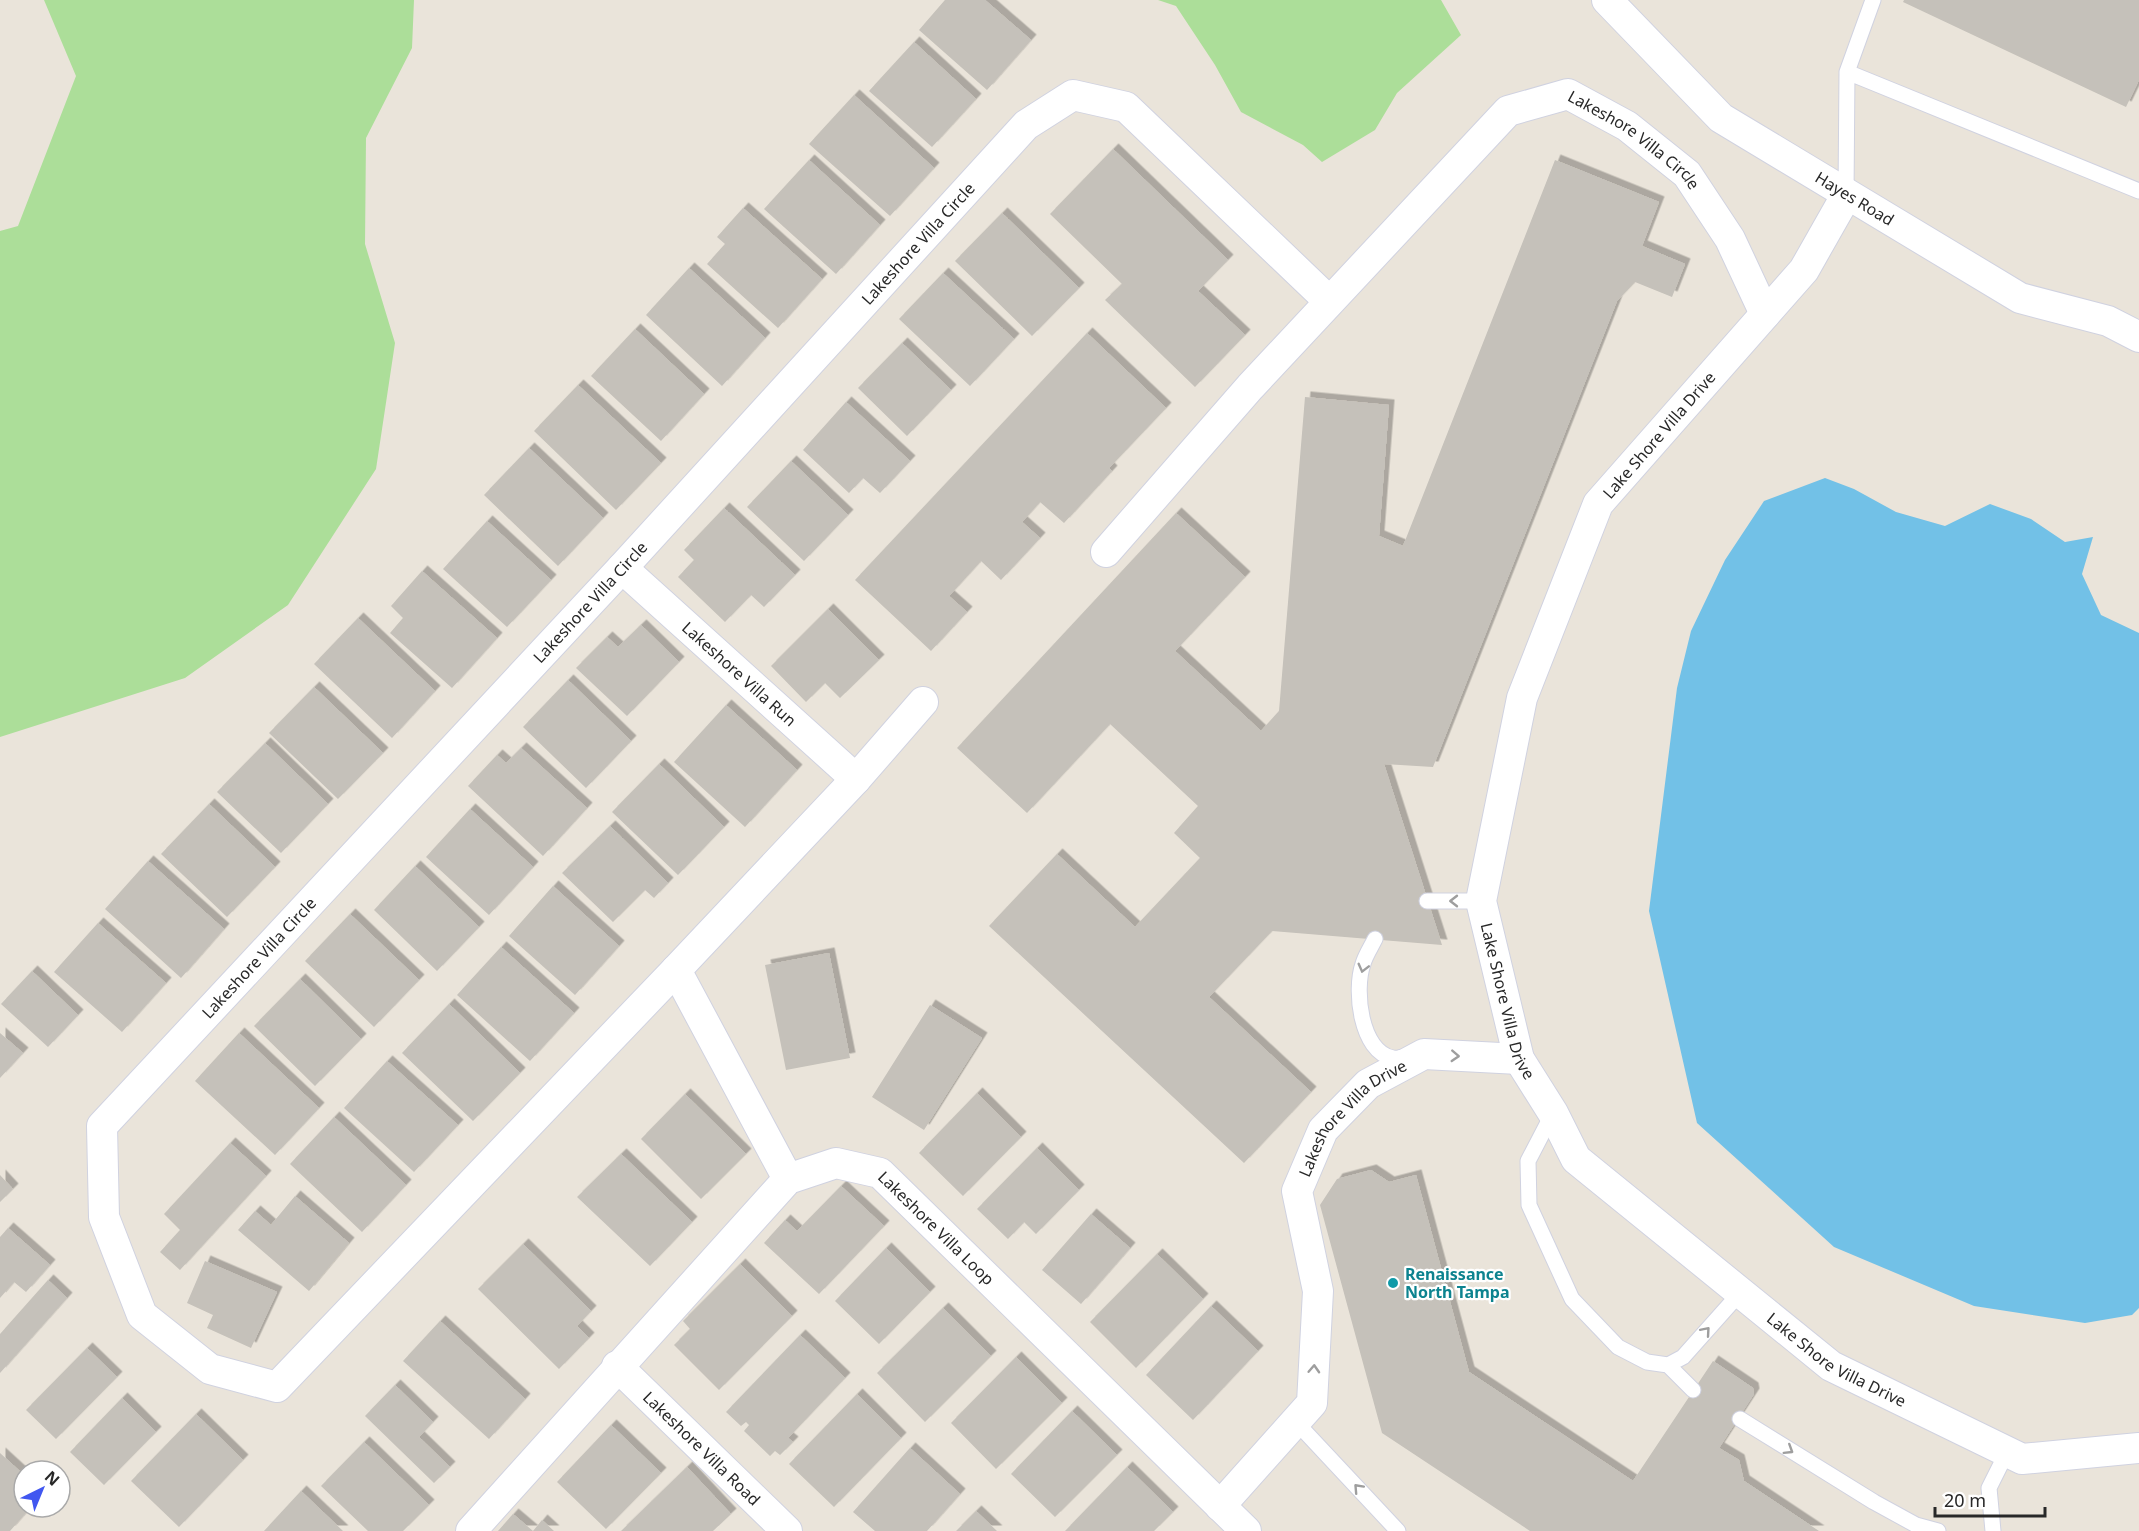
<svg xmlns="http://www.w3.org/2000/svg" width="2139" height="1531" font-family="'Noto Sans',sans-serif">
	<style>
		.green { fill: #acde99 }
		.water { fill: #72c1e7 }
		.building { fill: #c5c1ba; filter: url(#shadow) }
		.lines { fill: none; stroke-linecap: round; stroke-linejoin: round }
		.lane-casing { stroke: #d0d2e0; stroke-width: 17 }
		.street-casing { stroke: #d0d2e0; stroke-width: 32 }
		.lane { stroke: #fff; stroke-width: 15 }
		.street { stroke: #fff; stroke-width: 30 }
		.oneway { stroke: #9e9e9e }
		.culture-dot { fill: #0f9aa8; stroke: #fff; stroke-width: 2 }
		.labels { text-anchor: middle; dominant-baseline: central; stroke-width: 4.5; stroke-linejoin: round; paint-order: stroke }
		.street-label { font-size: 16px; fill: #282828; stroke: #fff }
		.culture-label { font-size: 16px; font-weight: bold; fill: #0d838f; stroke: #fff; text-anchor: start }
	</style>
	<defs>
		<filter id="shadow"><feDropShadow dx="5.5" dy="-5.5" stdDeviation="0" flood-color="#0004"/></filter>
	</defs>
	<rect width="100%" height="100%" fill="#eae4da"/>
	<!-- green -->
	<path class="green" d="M44,0h370l-2,48 -46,90 -1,106 30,99 -19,126 -88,136 -103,73 -185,59v-506l18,-5 58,-150z
		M1158,0h283l20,35 -64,58 -22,37 -53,32 -19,-17 -62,-33 -26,-47 -39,-59z"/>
	<!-- water -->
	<path class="water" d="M1825,478l29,11 42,23 49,14 45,-22 41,15 34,23 28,-5 -11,37 19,41 38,18v675l-7,7 -47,8 -111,-17 -140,-59 -137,-124 -48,-212 28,-223 14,-57 34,-71 39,-59z"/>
	<!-- building -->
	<path class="building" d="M945,0h40l46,40 -44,50 -68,-60z
		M1904,0h235v80l-13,27 -223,-105z
		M914,42l62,57 -44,48 -63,-56z
		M854,95l80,73 -44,48 -81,-72z
		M1113,149l115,111 -30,31 47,44 -50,52 -90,-87 17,-16 -72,-70z
		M809,160l71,65 -44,49 -72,-65z
		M1555,160l104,42 -17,44 43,18 -13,33 -37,-15 -18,19 -184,466 -49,-3 58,181 -170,-14 -63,66 102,95 -67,71 -255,-237 68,-72 78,73 65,-69 -26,-25 24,-27 -88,-82 -83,89 -70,-65 219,-235 69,64 -70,74 86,80 18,-20 26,-314 84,8 -10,131 24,10z
		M743,208l79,71 -44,49 -71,-64 18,-20 -8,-7z
		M1002,213l77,75 -47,48 -77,-75z
		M689,268l76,70 -43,48 -76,-71z
		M943,273l71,66 -44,47 -71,-67z
		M635,329l69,65 -43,47 -70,-65z
		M1087,333l79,75 -57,60 3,3 -48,52 -24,-21 -18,20 18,16 -39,42 -20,-19 -32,35 18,16 -36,39 -76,-71z
		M902,343l49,47 -44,46 -49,-48z
		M578,385l83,78 -45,47 -82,-79z
		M846,402l64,59 -30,32 -17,-15 -14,15 -46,-43z
		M529,448l74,70 -45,48 -74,-71z
		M791,461l57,54 -44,46 -57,-54z
		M724,508l71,67 -31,32 -13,-12 -26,27 -47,-45 16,-17 -10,-10z
		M487,521l64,59 -44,47 -64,-58z
		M422,571l75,67 -45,50 -62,-55 13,-15 -12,-12z
		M828,609l51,51 -39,38 -15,-15 -19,19 -35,-36z
		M358,618l77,73 -43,47 -78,-74z
		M641,625l38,37 -52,54 -51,-48 31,-31 11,10z
		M568,680l63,61 -45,47 -63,-61z
		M314,687l69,66 -45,46 -69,-66z
		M726,705l71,65 -52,57 -71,-65z
		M265,743l63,61 -47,49 -64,-61z
		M521,748l66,60 -44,48 -75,-70 29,-31 9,8z
		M659,764l65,63 -46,48 -66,-63z
		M209,804l66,63 -48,50 -66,-63z
		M470,809l63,58 -44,48 -63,-58z
		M610,826l58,57 -14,15 -9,-8 -32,32 -51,-49z
		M148,861l76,68 -43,49 -76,-69z
		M415,866l64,61 -42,44 -63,-61z
		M553,886l66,60 -44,49 -66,-59z
		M350,914l69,66 -45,47 -69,-66z
		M98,923l68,60 -44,49 -68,-60z
		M501,947l73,66 -44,48 -73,-66z
		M829,953l21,105 -64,12 -21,-105z
		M32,971l46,44 -30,32 -47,-43z
		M300,979l61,60 -46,47 -61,-60z
		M449,1004l71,69 -47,48 -71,-68z
		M930,1005l52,33 -58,92 -52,-33z
		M0,1033l23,20 -23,25z
		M239,1033l80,75 -44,47 -80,-74z
		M387,1061l71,64 -44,47 -70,-64z
		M977,1093l44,44 -58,59 -44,-43z
		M685,1094l61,60 -45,45 -60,-60z
		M334,1117l72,68 -44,47 -72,-68z
		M230,1143l36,33 -86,94 -20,-18 20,-22 -16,-16z
		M1037,1148l42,42 -43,44 -12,-12 -16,17 -31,-30z
		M621,1154l71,68 -42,44 -73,-69z
		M1371,1170l18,12 27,-7 53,197 164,109 80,-120 40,27 1,6 -35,54 20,12 5,21 75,50h-289l-148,-98 -62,-228 17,-26z
		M0,1175l13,14 -13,13z
		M841,1186l43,40 -65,68 -55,-51 21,-23 12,11z
		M295,1196l54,47 -40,48 -71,-61 17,-19 16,14z
		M1091,1214l39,34 -49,56 -39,-34z
		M8,1228l42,37 -24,27 -12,-10 -14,16v-61z
		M523,1244l68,67 -14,15 12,12 -30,31 -81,-80z
		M886,1248l44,44 -51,52 -44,-43z
		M1157,1254l46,45 -67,69 -46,-46z
		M205,1261l72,31 -26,56 -44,-20 6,-13 -26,-12z
		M740,1264l52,52 -73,74 -45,-45 16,-16 -7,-8z
		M48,1280l19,18 -67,75v-39z
		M1211,1306l47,45 -65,69 -47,-45z
		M943,1308l48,48 -66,66 -48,-49z
		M440,1321l85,78 -36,40 -86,-78z
		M800,1335l45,43 -57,60 5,4 -13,13 -5,-4 -5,5 -26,-25 5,-6 -3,-3 -5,4 -15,-14z
		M87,1348l30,29 -61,62 -30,-29z
		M1016,1357l46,46 -66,66 -45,-46z
		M395,1385l38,37 -14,15 31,30 -16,16 -69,-67z
		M857,1394l44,44 -67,69 -45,-43z
		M122,1398l34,34 -52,53 -34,-33z
		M1072,1411l45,44 -62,62 -44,-43z
		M196,1414l47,46 -64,67 -48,-46z
		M611,1425l50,48 -55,56 -49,-47z
		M364,1442l65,63 -26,26h-35l-47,-45z
		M910,1448l50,46 -33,37h-52l-22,-19z
		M0,1453l24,22v32h7l-21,24h-10z
		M687,1467l44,47 -18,17h-92z
		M1127,1467l46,45 -19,19h-89z
		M301,1491l42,40h-79z
		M976,1511l21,20h-41z
		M513,1514l20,17h-35z
		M542,1520l12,11h-21z"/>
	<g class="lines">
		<!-- lane casing -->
		<g class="lane-casing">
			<path id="lane" d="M1847,72l26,-72
				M1846,195l1,-123 292,119
				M1427,901h54
				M1375,939c-4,8 -10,17 -12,25 -9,25 -3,88 30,94 4,1 10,-1 14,-2
				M1553,1113l-25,48 1,44 43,94 46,48 29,15 21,3 15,-8 57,-64
				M1668,1365l25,25
				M1740,1419l134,83 42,23 22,6
				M1296,1422l102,109
				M1993,1531l-4,-43 18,-36"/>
		</g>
		<!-- street casing -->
		<g class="street-casing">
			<g id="street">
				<path id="s1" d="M1607,0l114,118 299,180 88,23 31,16"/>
				<path id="s2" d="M1846,196l-42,74 -206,234 -76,194 -41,203 38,158 34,54 23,46 255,207 191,93 117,-11"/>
				<path id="s3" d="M1106,552l144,-165 258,-276 60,-17 59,32 60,48 43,65 35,75"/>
				<path id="s4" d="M622,568l234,211"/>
				<path id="s5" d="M923,702l-67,77 -180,191 -399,417 -67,-18 -68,-54 -38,-98 -2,-91 520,-558 404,-443 47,-30 53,12 203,194"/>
				<path d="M676,970l112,209"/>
				<path id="s6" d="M617,1366l170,165"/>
				<path id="s7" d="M1220,1506l92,-103 6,-112 -21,-100 26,-61 45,-46 56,-30 95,5"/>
				<path id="s8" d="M471,1531l317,-352 48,-16 44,10 366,358"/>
			</g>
		</g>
		<!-- lane -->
		<use href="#lane" class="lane"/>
		<!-- street -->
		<use href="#street" class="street"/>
	</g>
	<!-- one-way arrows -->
	<defs><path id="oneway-chevron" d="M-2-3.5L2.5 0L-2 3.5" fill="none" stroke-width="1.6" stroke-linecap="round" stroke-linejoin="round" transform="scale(1.5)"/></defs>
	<g class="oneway">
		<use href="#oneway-chevron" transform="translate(1454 901) rotate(180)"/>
		<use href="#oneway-chevron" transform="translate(1363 968) rotate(104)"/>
		<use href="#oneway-chevron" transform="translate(1455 1056) rotate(3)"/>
		<use href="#oneway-chevron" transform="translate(1706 1331) rotate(-49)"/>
		<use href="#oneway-chevron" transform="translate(1314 1369) rotate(-87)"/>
		<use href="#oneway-chevron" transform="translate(1789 1450) rotate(32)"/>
		<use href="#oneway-chevron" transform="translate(1358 1488) rotate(-133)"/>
	</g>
	<!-- markers -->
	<circle class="culture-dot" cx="1393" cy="1283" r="6"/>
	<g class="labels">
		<!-- street labels -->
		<g class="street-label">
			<text stroke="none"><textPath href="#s3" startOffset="740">Lakeshore Villa Circle</textPath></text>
			<text stroke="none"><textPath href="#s1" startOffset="320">Hayes Road</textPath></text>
			<text stroke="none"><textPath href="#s5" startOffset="2496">Lakeshore Villa Circle</textPath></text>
			<text transform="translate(1659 435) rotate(-49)">Lake Shore Villa Drive</text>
			<text stroke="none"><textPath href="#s5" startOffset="2010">Lakeshore Villa Circle</textPath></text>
			<text stroke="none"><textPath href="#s4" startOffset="158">Lakeshore Villa Run</textPath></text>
			<text stroke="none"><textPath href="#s5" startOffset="1524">Lakeshore Villa Circle</textPath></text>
			<text stroke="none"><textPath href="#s2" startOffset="916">Lake Shore Villa Drive</textPath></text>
			<text stroke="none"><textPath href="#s7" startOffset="447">Lakeshore Villa Drive</textPath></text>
			<text stroke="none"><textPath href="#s8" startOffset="648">Lakeshore Villa Loop</textPath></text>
			<text stroke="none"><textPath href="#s2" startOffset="1420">Lake Shore Villa Drive</textPath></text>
			<text stroke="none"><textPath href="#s6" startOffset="118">Lakeshore Villa Road</textPath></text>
		</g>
		<!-- culture labels -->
		<g class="culture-label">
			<text x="1405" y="1274">Renaissance<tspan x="1405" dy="18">North Tampa</tspan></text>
		</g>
	</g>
	<!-- north arrow -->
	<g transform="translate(42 1489) rotate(43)"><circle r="28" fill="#ffffff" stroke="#a9a9a9" stroke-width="1.5"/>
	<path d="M0-4.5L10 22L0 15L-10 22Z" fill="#4157f0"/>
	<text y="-9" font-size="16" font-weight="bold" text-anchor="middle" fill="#282828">N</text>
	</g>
	<!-- scale -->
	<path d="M1935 1507v9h110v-9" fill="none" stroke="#282828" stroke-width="3"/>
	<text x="1944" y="1507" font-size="18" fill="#282828" stroke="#ffffff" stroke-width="4.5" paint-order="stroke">20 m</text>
</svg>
